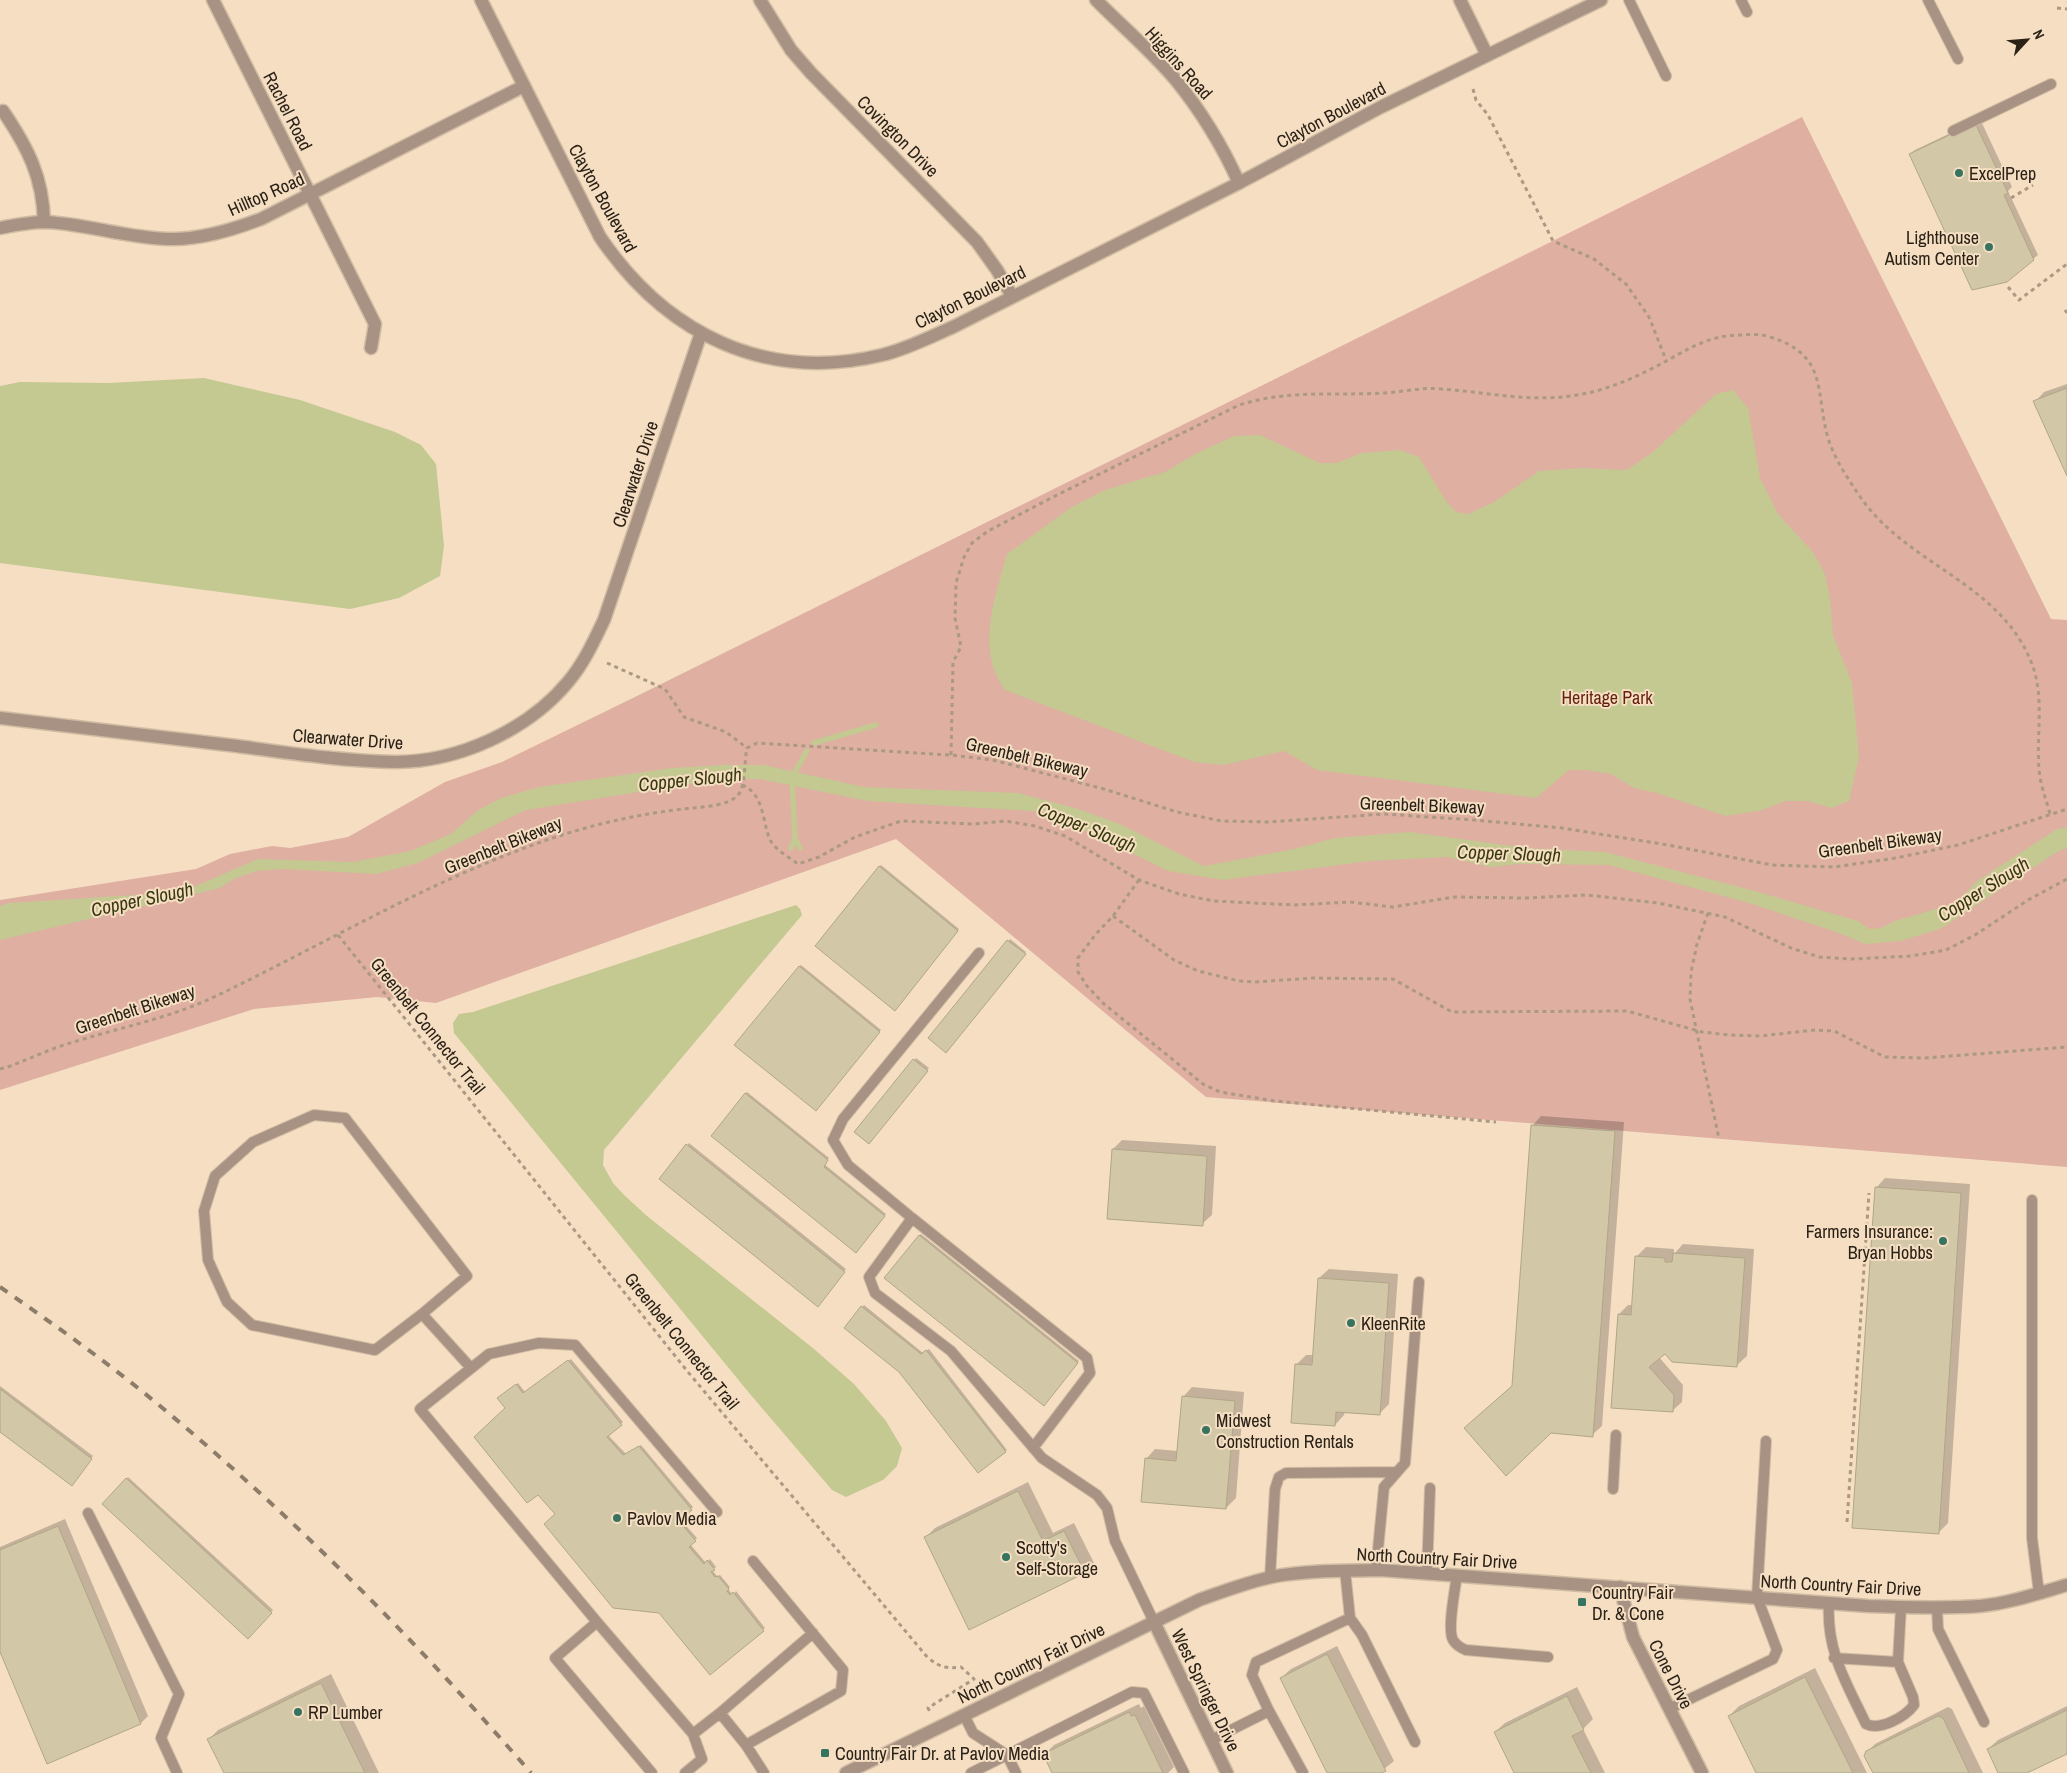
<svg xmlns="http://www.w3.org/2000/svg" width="2067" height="1773" font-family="'Archivo Narrow',sans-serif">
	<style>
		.green { fill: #dfafa2 }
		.water { fill: #c4c891 }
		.shadow { fill: #0003 }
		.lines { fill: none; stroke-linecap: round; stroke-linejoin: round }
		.stream { stroke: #c4c891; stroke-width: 5.5 }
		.building { fill: #d2c7a7; stroke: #b0a787 }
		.service-casing { stroke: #d0bca3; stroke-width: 12 }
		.minor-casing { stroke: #d0bca3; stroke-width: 15 }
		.tertiary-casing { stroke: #d0bca3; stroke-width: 15 }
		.path { stroke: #ab9984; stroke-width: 3; stroke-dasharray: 4 4; stroke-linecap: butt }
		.service { stroke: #a89284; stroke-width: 10 }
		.minor { stroke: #a89284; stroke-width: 12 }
		.tertiary { stroke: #a89284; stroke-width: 12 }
		.rail { stroke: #8c7c69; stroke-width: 4; stroke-dasharray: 9 9; stroke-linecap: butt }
		.poi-dot { fill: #367460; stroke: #f5dec2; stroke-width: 2 }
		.labels { text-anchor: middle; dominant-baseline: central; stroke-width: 4; stroke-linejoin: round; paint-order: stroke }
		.street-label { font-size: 18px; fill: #2a2117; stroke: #f5dec2 }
		.poi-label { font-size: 18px; fill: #2a2117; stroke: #f5dec2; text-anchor: start }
		.park-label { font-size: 18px; fill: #641f0d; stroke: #f5dec2 }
		.water-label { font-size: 19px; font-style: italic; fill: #37390e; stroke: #f5dec2 }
	</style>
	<rect width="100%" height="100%" fill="#f5dec2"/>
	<!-- green -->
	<path class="green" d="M1802,117l249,502 16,1v547l-861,-70 -310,-258 -460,164 -59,-6 -123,12 -254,81v-190l196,-31 34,-15 42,-8 18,2 58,-11 97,-55 57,-20 135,-66z"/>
	<!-- water -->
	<path class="water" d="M204,378l96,22 95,32 26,13 15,19 8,82 -4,30 -41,22 -49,11 -350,-46v-177l20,-4 88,1z
		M1733,390l15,18 12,70 18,36 35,38 12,22 5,25 3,36 19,48 7,74 -10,44 -18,7 -23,-7h-23l-23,9 -36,6 -69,-23 -23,-5 -23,-14 -25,-4h-17l-33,28 -219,-28 -33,-19 -60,14 -30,-3 -189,-72c-30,-41 -10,-92 2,-136l63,-46 35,-18 60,-18 32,-19 37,-17 26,-1 60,28h16l26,-10 38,-3 19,7 27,44 10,11 12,2 26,-12 45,-31 43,-3 45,2 26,-18 63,-58z
		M724,765h40l100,22 154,6 57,15 45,16 84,42 90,-17 41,-11 75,-6 116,16 79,4 150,39 103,30 11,8 12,-1 14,-7 61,-18 21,-22 80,-52 10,-2v21l-10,4 -115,76 -41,13 -35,3 -33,-13 -84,-28 -140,-38 -90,-1 -29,3 -43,-10 -78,4 -146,19 -55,-9 -120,-59 -180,-11 -108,-22h-40l-194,31 -108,53 -42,11 -93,-5 -27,2 -22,8 -14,9 -220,52v-34l9,-3 173,-11 76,-33 95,3 57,-11 41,-17 26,-23 24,-13 38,-11 133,-19z
		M796,905l4,4 2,6 -198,235 -1,15 10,18 11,12 23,21 167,133 40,35 32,37 16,27 -5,18 -14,14 -37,17 -14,-7 -82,-96 -296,-361 -1,-10 6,-9 14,-2z"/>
	<!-- shadow -->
	<path class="shadow" d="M1980,119l32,68 -4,4 30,64 -5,4 -123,-105 5,-4z
		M2067,384v89l-32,-71 9,-10z
		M881,865l78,64 -62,79 -18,-141z
		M1010,939l16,13 -78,97 -18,-11z
		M801,965l80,65 -64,78 -18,-141z
		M916,1058l13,10 -58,73 -15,-9z
		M747,1092l82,66 -5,6 62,50 -28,35 -113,-155z
		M1541,1116l83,6 -22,304 -10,9 -127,-7 48,-43 19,-259z
		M1122,1140l94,6 -4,69 -10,9 -89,-75z
		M689,1143l157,126 -26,34 -159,-124z
		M1885,1178l85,6 -22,339 -10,10 -62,-345z
		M921,1234l158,127 -34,42 -126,-167z
		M1683,1244l71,5 -7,107 -10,9 -72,-13 -6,5 24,28 -1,17 -10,9 -53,-97 9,-9h5l3,-48 10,-10 28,2v5z
		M1329,1269l69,5 -9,130 -10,10 -34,-3 -1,4 -9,10 -38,-61 9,-9h8l5,-77z
		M864,1305l59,48 6,-4 78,101 -2,1 -159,-123z
		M571,1359l52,63 -15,13 18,19 15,-9 52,62 -13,12 17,19 -7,6 16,19 4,-4 6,8 -4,3 5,6 3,-1 10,12 -2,2 5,6 3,-4 29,37 -55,45 -51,-61 -102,-98 -56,-117 17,-14 7,9z
		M0,1386l93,70 -20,27 -73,-52z
		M1192,1387l52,5 -8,106 -10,10 -80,-49 9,-10 23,2 5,-54z
		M128,1477l145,133 -25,27 -144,-133z
		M1028,1482l25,51 21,-10 20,40 -10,9 -158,-35 9,-9z
		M65,1519l83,197 -7,7 -93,39 -48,-113v-102z
		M1337,1646l57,115 -15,12h-51l-47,-95 10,-9z
		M1815,1668l52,105h-109l-29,-57 10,-10z
		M331,1674l48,99h-154l-16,-34 9,-9z
		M1577,1687l16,32 -10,10 22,44h-89l-21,-41 10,-9z
		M1139,1704l2,4 3,-2 30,61 -6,6h-114l-9,-19 9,-9z
		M2067,1706v46l-43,21h-24l-12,-24 10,-9z
		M1948,1707l4,2 31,64h-108l-9,-20 9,-9z"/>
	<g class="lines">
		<!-- stream -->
		<path class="stream" d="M814,743l62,-18
			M791,848l4,-10
			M800,848l-5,-10 -3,-61 15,-26"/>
	</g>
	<!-- building -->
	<path class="building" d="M1975,123l33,70 -4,2 30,65 -27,22 -35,8 -63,-136z
		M2067,388v88l-34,-75z
		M879,866l79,65 -63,80 -80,-65z
		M1007,940l19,14 -80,99 -18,-15z
		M799,966l81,66 -64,79 -82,-66z
		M913,1059l15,12 -59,73 -15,-12z
		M745,1093l83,67 -4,7 61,49 -29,37 -145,-117z
		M1531,1125l84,6 -22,306 -42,-4 -45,43 -42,-48 48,-42z
		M686,1144l159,128 -27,35 -159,-128z
		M1112,1149l95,7 -4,70 -96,-7z
		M1875,1187l86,6 -22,341 -87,-6z
		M919,1235l159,128 -34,43 -160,-128z
		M1673,1253l72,5 -8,109 -65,-5 -7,-8 -16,13 25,28 -1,17 -62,-4 7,-94 13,1 4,-59 30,2v4h7z
		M1318,1278l71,5 -9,132 -44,-3 -1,14 -44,-3 4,-59 17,1z
		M861,1306l60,48 5,-4 80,102 -28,21 -79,-101 -55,-44z
		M568,1360l54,65 -15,12 16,18 16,-9 53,64 -13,11 17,20 -7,6 15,17 3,-4 8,10 -4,2 4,5 3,-1 11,13 -2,2 3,4 3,-3 31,39 -54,44 -51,-62 -46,-5 -69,-84 11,-10 -17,-19 -11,8 -53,-66 31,-29 -8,-10 19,-14 7,9z
		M0,1389l92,70 -20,27 -72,-54z
		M1182,1396l53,5 -9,108 -85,-7 4,-44 31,3z
		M126,1478l146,135 -24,26 -146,-135z
		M1018,1491l25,50 21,-10 21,42 -116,57 -45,-93z
		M58,1526l83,198 -94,40 -47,-112v-102z
		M1327,1654l59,117 -4,2h-55l-47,-95z
		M1805,1677l48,96h-97l-28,-57z
		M321,1683l44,90h-141l-17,-34z
		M1567,1696l17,34 -12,6 19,37h-77l-20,-41z
		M2067,1710v44l-40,19h-29l-11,-24z
		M1129,1712l2,4 4,-1 28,58h-111l-9,-19z
		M1938,1716l5,2 26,55h-96l-9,-17 2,-5z"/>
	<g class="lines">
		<!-- service casing -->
		<g class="service-casing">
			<path id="service" d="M1629,0l37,76
				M1741,0l6,12
				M1928,0l30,59
				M1953,131l98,-47
				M979,953l-136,166 -10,21 15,25 64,53 -43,59 6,16 76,58 91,107 55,37 10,13 8,33 39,81
				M2032,1200v338l7,55
				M912,1218l175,140 3,15 -57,75
				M422,1314l-47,36 -123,-25 -25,-23 -19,-42 -4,-49 11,-35 38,-34 61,-27 31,3 122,158 -45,38 49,54
				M1613,1489l3,-54
				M88,1513l91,181 -18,44 16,35
				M753,1561l90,109 -2,21 -95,54 18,28
				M1376,1570l8,-83 21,-24 14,-181
				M1427,1573l3,-85
				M1457,1575c-2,15 -10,54 -4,65 3,5 8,8 13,10l82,7
				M1270,1578l5,-89 4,-12 7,-4 111,-1
				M1829,1603c-3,48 17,79 37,121 14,7 39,-7 48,-19l-1,-8 -15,-35 -64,-4
				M1937,1608l1,21 46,93
				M1350,1618l12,17 53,107
				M597,1622l96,112
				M1898,1662l3,-55
				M1669,1709l104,-50 4,-9 -20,-53 9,-156
				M1269,1711l34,62
				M964,1715l9,18 34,22 9,18
				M1211,1740l58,-29 -17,-36 4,-13 94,-44 -5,-48
				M746,1745l-26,-32 93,-80
				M652,1773l-97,-115 42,-36 -177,-213 69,-55 50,-11 36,2 142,167
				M685,1773l17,-14 -9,-25 27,-21
				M971,1773l161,-81 12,1 40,80"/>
		</g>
		<!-- minor casing -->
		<g class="minor-casing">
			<path id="minor" d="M213,0l162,324 -4,24
				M760,0l31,50 20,23 166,169 20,28 15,26
				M1096,0c26,26 55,51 79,79 26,32 47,66 64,104
				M1460,0l27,55
				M3,111c25,37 40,66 41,111
				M0,228c15,-3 30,-6 46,-6 41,2 81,16 122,17 32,1 64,-9 93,-20l263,-133
				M0,718c79,9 158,19 237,28 52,7 105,15 158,16 64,0 133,-32 173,-80 16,-19 26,-41 36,-62l97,-287
				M1620,1587l13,50 69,136
				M1154,1622l73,151"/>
		</g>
		<!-- tertiary casing -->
		<g class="tertiary-casing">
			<path id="tertiary" d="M481,0l119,237c66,97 165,146 282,118 25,-6 48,-18 71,-28l286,-144 142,-76 220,-107
				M846,1773l353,-173c25,-9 51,-19 77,-24 35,-6 69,-5 104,-6l488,36c37,1 75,3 112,0 30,-3 59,-13 87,-21"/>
		</g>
		<!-- path -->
		<path class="path" d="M2057,8l10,1
			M1473,89l3,11 12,15 65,126 41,18 32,25 23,33 17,43
			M2011,198l22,-13
			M2008,287l11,13 48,-36
			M2065,310l2,3
			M607,663l58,26 19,28 42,15 21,16
			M951,755l2,-93 8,-15 -6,-29 1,-35 8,-26 8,-14 16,-12 71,-37 178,-88c48,-17 97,-10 147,-13 19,-1 37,-6 57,-4 46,3 89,14 136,6 25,-4 48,-13 70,-24 34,-16 55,-36 95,-36 9,-1 19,-1 28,2 59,18 45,56 58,101 7,22 20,41 33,60 45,65 135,84 168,159 17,36 7,74 10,112 1,15 7,30 11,45
			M742,785c25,9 20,47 31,59 6,8 17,14 25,20l21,-7 36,-20 46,-16 73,3 31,-3 30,5 30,10 74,44 40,14 35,7 80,4 56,-3 43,5 61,-10 72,1 61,-3 71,8 67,14 66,31 28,9 33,2 59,-3 35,-6 29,-15 53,-35 39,-21
			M1139,880l-26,36 -18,19 -17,23v14l9,14 17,18 99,80 17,8 55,9 221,21
			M1708,913l-11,31 -6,28 -1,27 29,140
			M1113,916l61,44 24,11 41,10 16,1 58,-4 80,1 59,33 175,-1 75,21 27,3 31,1 55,-6 19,1 51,26 40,1 142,-11
			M338,935l350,437 240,286c12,9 18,11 33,9l13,12 -46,29 3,6
			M0,1069c19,-5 36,-14 55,-21 52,-18 107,-27 157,-50 109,-52 215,-116 329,-156 48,-17 100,-29 152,-34 12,-1 35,-3 44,-12 9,-7 7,-36 10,-48l10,-5 194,12 42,5 111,29 73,23 45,9 46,1 116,-8 90,6 88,8 106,17 104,20 62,2 62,-9 62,-13 109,-36
			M1847,1522l22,-329"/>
		<!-- service -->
		<use href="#service" class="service"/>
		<!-- minor -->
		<use href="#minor" class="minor"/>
		<!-- tertiary -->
		<use href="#tertiary" class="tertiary"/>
		<!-- rail -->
		<path class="rail" d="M0,1287c49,34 97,68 143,105 141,115 269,244 388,381"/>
	</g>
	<!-- markers -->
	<g class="poi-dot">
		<circle cx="1959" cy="173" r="5"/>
		<circle cx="1989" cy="247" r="5"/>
		<circle cx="1943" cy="1241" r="5"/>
		<circle cx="1351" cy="1323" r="5"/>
		<circle cx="1206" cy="1430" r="5"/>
		<circle cx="617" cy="1518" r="5"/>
		<circle cx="1006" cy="1557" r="5"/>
		<rect x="1577" y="1597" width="10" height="10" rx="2.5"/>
		<circle cx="298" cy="1712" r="5"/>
		<rect x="820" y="1748" width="10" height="10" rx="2.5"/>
	</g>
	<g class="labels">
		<!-- street labels -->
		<g class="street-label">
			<text transform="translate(1179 63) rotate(48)">Higgins Road</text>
			<text transform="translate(288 111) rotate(63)">Rachel Road</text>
			<text transform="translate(1331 115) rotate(-28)">Clayton Boulevard</text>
			<text transform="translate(898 136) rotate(45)">Covington Drive</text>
			<text transform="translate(266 194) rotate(-24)">Hilltop Road</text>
			<text transform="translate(603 198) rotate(61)">Clayton Boulevard</text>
			<text transform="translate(970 297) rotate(-26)">Clayton Boulevard</text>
			<text transform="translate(635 474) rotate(-72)">Clearwater Drive</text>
			<text transform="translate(348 739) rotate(4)">Clearwater Drive</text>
			<text transform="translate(1027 757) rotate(13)">Greenbelt Bikeway</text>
			<text transform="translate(1422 805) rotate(2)">Greenbelt Bikeway</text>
			<text transform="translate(1880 843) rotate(-8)">Greenbelt Bikeway</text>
			<text transform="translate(503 845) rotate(-22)">Greenbelt Bikeway</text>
			<text transform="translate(135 1009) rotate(-18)">Greenbelt Bikeway</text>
			<text transform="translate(428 1026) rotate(51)">Greenbelt Connector Trail</text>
			<text transform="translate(682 1341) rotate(51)">Greenbelt Connector Trail</text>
			<text transform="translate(1437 1558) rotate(3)">North Country Fair Drive</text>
			<text transform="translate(1841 1585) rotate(3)">North Country Fair Drive</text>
			<text transform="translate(1031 1663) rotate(-26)">North Country Fair Drive</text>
			<text transform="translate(1671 1674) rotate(63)">Cone Drive</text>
			<text transform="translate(1206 1690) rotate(64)">West Springer Drive</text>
		</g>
		<!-- poi labels -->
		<g class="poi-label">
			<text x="1969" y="173">ExcelPrep</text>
			<text x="1979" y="237" text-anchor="end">Lighthouse<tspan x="1979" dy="21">Autism Center</tspan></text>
			<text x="1933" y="1231" text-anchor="end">Farmers Insurance:<tspan x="1933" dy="21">Bryan Hobbs</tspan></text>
			<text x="1361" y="1323">KleenRite</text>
			<text x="1216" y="1420">Midwest<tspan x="1216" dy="21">Construction Rentals</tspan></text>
			<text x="627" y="1518">Pavlov Media</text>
			<text x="1016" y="1547">Scotty's<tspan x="1016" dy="21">Self-Storage</tspan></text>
			<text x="1592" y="1592">Country Fair<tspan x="1592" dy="21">Dr. &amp; Cone</tspan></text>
			<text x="308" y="1712">RP Lumber</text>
			<text x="835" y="1753">Country Fair Dr. at Pavlov Media</text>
		</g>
		<!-- park labels -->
		<g class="park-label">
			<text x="1607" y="697">Heritage Park</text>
		</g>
		<!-- water labels -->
		<g class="water-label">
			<text transform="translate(690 779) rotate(-6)">Copper Slough</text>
			<text transform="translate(1087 827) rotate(22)">Copper Slough</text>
			<text transform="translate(1509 853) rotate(2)">Copper Slough</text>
			<text transform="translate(1983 889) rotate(-32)">Copper Slough</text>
			<text transform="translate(142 899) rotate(-12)">Copper Slough</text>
		</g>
	</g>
	<!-- north arrow -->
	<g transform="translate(2027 40) rotate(64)" stroke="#f5dec2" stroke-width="4" paint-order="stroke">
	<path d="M0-4L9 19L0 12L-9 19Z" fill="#2a2117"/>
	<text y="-8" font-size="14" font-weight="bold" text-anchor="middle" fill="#2a2117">N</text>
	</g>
</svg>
